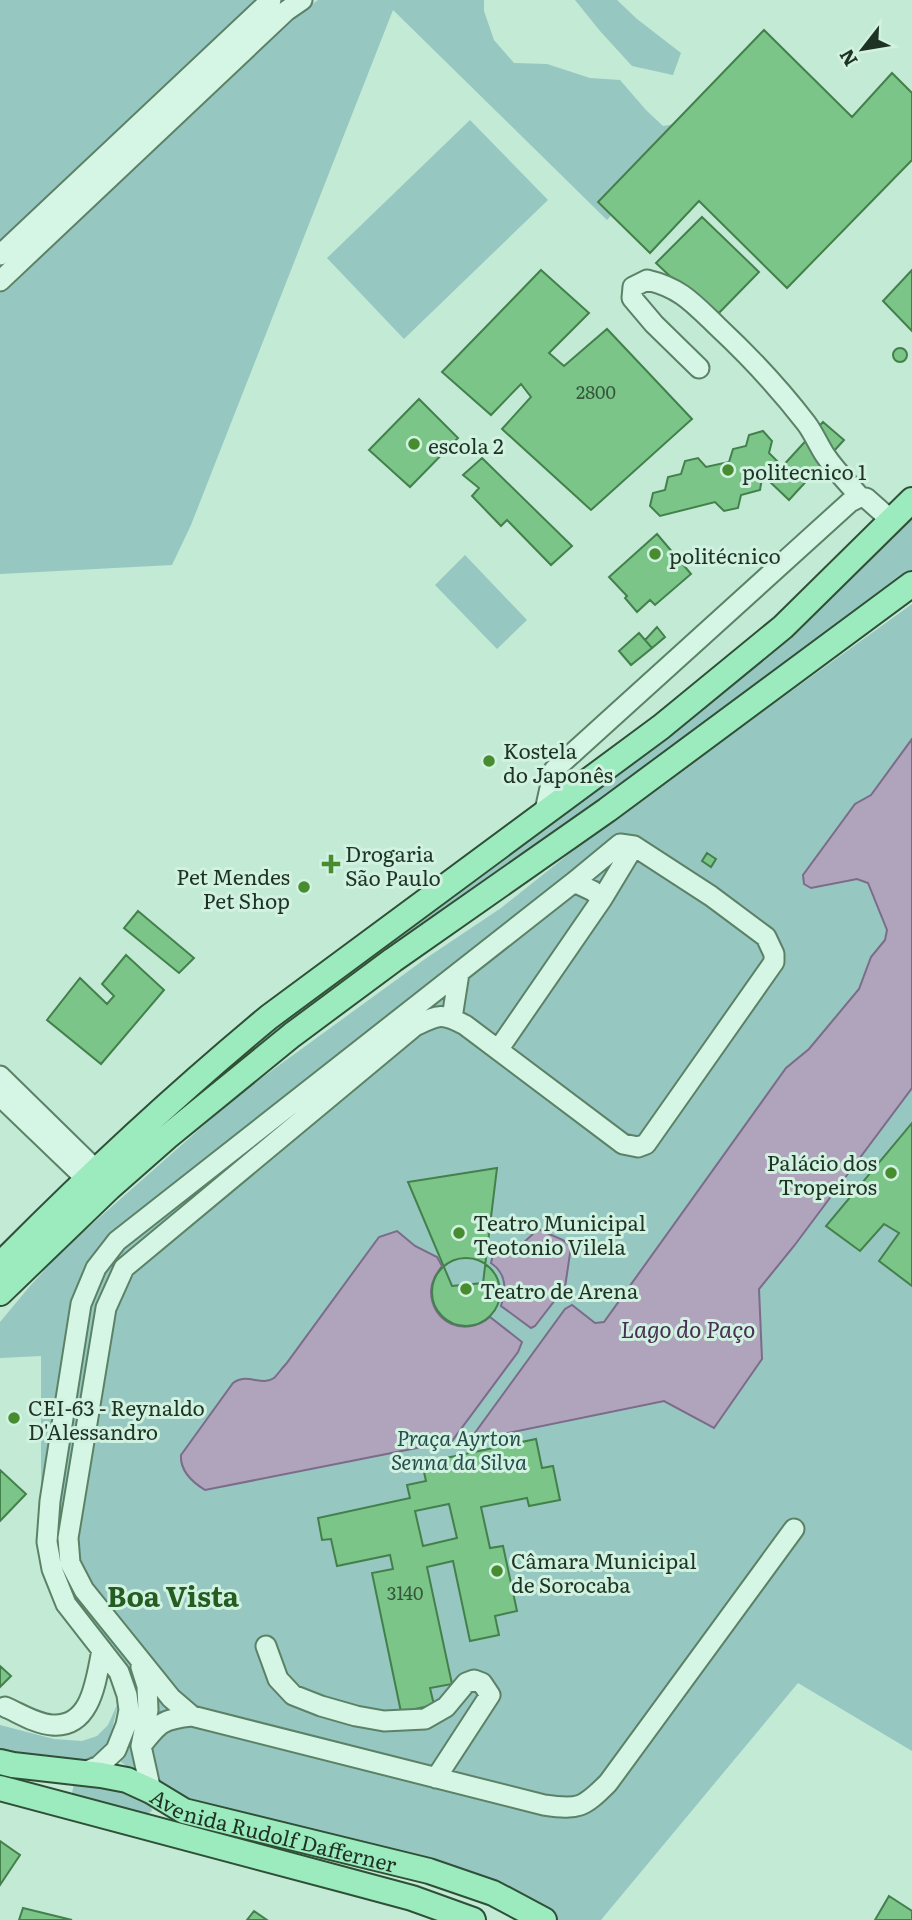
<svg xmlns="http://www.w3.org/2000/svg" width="912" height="1920" font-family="Literata,serif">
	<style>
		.green { fill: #97c7c1 }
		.water { fill: #b0a4bd; stroke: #7b6c8a; stroke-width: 2 }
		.building { fill: #7bc588; stroke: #43804c; stroke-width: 2; fill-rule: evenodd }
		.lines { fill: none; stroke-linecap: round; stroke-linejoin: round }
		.minor-casing { stroke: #5b8266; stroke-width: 23 }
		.major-casing { stroke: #2f5036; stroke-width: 28 }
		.minor { stroke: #d5f6e4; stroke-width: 19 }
		.major { stroke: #9cebbf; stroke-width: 24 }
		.poi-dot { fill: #478d30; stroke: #d1f2e1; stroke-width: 2.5 }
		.labels { text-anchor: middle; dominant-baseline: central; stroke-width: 6; stroke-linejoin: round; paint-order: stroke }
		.number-label { font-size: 18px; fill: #35583c }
		.poi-label { font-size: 21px; fill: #1e3323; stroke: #d1f2e1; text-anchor: start }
		.park-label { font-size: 21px; font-style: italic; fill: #264e4e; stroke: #d1f2e1 }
		.street-label { font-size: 21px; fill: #1e3323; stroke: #d1f2e1 }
		.water-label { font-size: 23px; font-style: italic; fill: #472e52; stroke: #d1f2e1 }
		.district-label { font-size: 28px; font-weight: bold; fill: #235d21; stroke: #d1f2e1 }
	</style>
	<rect width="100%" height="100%" fill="#c2ead5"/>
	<!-- green -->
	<path class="green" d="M0,0h258l-258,245z
		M318,0h166v11l10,29 20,23 33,1 43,14 30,2 26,30 17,16 19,-3 4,13 -79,84 -214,-210 -202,515 -19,40 -172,9v-281l293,-275z
		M575,0h42l20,19 44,34 -8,22 -41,-9 -32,-35z
		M470,120l78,80 -144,139 -77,-81z
		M912,513v58l-163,119 -749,583 185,-175z
		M465,555l62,65 -30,29 -62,-64z
		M912,604v1147l-114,-68 -197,237h-47l-107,-48 -289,-83 -37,-27 -4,-53c-4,14 -5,28 -14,41 -19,27 -76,6 -103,1v-26l54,14 28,2 15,-5 11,-11 9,-20 -4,-30 -57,-78 -15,-98v-143l-41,2v-36l30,-36 35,-38 172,-152 188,-137 76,-51 98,-78z
		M104,1783l45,18 3,10 -5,3 -75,-21 2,-9z"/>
	<!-- water -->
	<path class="water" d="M912,739v349l-118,158 -35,43 3,70 -48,69 -50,-27 -195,40 96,-132 7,-4 23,18 9,-1 182,-254 23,-19 50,-60 12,-32 14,-17 2,-10 -19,-47 -11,-4 -46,9 -7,-4 -1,-9 52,-71 16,-9z
		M538,1229l25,11 8,7 -6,40 -30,39 -4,2 -30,-22c5,-17 6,-32 -10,-43l3,-13 14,5 7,-4z
		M397,1231l18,15 22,11 5,9c-5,7 -11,15 -11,25 0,32 34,47 59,26l32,25 -4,10 -66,89 -247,49c-13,-8 -25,-20 -24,-35l52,-72c15,-11 28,4 41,-5 4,-4 8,-10 12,-14l93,-127z"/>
	<!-- building -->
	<path class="building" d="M764,30l88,87 40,-44 20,20v67l-125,128 -88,-87 -49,52 -52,-51z
		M702,217l57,55 -45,46 -58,-55z
		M541,270l48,43 -40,40 15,13 43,-37 85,90 -101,91 -89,-81 29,-32 -10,-13 -30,31 -49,-43z
		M912,270v61l-29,-30z
		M893 355a7 7 0 1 1 14 0a7 7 0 1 1-14 0Z
		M419,399l39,39 -48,49 -41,-37z
		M823,422l21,18 -55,60 -20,-19z
		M763,431l9,10 -3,12 9,9 -5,12 -11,4 -2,12 -19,5 -3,13 -14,3 -9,-9 -55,14 -10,-10 3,-13 12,-3 3,-13 13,-3 4,-13 13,-3 8,9 23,-5 4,-13 13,-3 3,-11z
		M482,458l90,88 -21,19 -44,-45 -6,6 -29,-30 7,-8 -16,-13z
		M657,534l34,40 -36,31 -5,-5 -13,12 -12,-14 2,-2 -18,-19z
		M657,627l8,10 -13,11 -7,-8z
		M639,633l13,15 -21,17 -12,-14z
		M707,853l9,6 -5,8 -9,-6z
		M138,911l56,47 -15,15 -55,-45z
		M126,955l38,35 -63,74 -54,-44 33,-42 27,26 7,-8 -12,-12z
		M912,1123v163l-33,-25 20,-28 -15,-9 -24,27 -34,-25z
		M497,1168l-14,115 -31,3 -44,-104z
		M432 1292a34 34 0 1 1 68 0a34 34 0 1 1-68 0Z
		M536,1439l6,29 11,-2 7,34 -31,6 -2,-8 -46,9 9,41 13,-2 14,65 -22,5 4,19 -29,6 -17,-80 -26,6 25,117 -22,4 4,17 -33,7 -29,-139 21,-4 -3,-14 -53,11 -6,-27 -9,1 -4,-22 92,-20 -3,-13 19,-4 -4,-18zM449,1504l8,34 -34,8 -8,-35z
		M0,1470l26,24 -26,27z
		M0,1666l11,10 -11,11z
		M0,1841l20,14 -20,30z
		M889,1896l23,15v9h-37z
		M23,1908l49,12h-53z
		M254,1911l13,9h-20z"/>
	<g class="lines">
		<!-- minor casing -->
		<g class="minor-casing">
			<path id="minor" d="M0,255l271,-255
				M0,281l286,-270 16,-11
				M699,368l-45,-44 -22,-26 1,-11 14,-7c34,8 46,23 71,47 31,29 61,61 88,96 7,9 12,21 19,32 10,15 23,28 35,42
				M544,815l10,-45 296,-268 10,-5 6,1 25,22
				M602,899l32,-53
				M452,1018l7,-45
				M498,1050l104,-151 -9,-8 -19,-9
				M0,1076l96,94
				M0,1096l80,77
				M266,1646l12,33 15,16 28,11 35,10 28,5 41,-2 21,-12 20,-24 8,-3 8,3 8,12 -54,83
				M141,1667l6,19 1,24 -7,36 10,45
				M5,1707c14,6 31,17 47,18 40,3 44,-46 50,-75
				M141,1746c18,-23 21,-27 51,-30l352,89c35,5 39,3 64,-22l186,-254
				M82,1773l17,-7 17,-16 10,-25 3,-15 -2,-15 -8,-23 -53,-68 -14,-35 -5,-27 3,-41 31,-197 15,-36 21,-27 457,-359 46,-38 14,2 77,50 55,41 8,17v8l-128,182 -8,3 -15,-3 -158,-119c-24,-13 -27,-10 -50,1l-291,242 -18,40 -38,230 2,25 14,27 87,108 21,18"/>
		</g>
		<!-- major casing -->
		<g class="major-casing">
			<g id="major">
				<path d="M0,1265c86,-87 175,-170 269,-248l392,-290 122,-100 129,-127"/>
				<path d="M0,1293l109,-105 58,-51 125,-102 101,-75 214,-150 305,-226"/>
				<path id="s1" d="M0,1762l13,3 88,10 26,5 24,11 33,20 245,60 64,22 51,27"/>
				<path d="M0,1788l345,92 67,18 61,22"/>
			</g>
		</g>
		<!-- minor -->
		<use href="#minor" class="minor"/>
		<!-- major -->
		<use href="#major" class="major"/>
	</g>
	<!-- markers -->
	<g class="poi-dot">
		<circle cx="414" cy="444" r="7"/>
		<circle cx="728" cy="470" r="7"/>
		<circle cx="655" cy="554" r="7"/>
		<circle cx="489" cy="761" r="7"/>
		<path d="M327.5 853.5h7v7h7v7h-7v7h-7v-7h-7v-7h7z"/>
		<circle cx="304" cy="887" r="7"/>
		<circle cx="891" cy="1173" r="7"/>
		<circle cx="459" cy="1233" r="7"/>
		<circle cx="466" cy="1289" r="7"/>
		<circle cx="14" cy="1418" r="7"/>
		<circle cx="497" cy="1571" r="7"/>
	</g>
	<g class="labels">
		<!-- number labels -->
		<g class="number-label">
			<text x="596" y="391">2800</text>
			<text x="405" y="1592">3140</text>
		</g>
		<!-- poi labels -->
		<g class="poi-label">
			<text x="428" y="444">escola 2</text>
			<text x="742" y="470">politecnico 1</text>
			<text x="669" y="554">politécnico</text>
			<text x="503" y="749">Kostela<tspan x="503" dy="24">do Japonês</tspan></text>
			<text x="345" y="852">Drogaria<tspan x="345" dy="24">São Paulo</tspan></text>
			<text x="290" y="875" text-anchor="end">Pet Mendes<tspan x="290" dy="24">Pet Shop</tspan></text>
			<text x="877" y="1161" text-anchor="end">Palácio dos<tspan x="877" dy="24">Tropeiros</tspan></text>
			<text x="473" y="1221">Teatro Municipal<tspan x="473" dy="24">Teotonio Vilela</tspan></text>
			<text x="480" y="1289">Teatro de Arena</text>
			<text x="28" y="1406">CEI-63 - Reynaldo<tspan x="28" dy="24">D'Alessandro</tspan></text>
			<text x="511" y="1559">Câmara Municipal<tspan x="511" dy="24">de Sorocaba</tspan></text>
		</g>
		<!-- park labels -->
		<g class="park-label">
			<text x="459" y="1436">Praça Ayrton<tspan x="459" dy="24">Senna da Silva</tspan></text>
		</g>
		<!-- street labels -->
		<g class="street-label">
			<text stroke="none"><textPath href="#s1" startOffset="285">Avenida Rudolf Dafferner</textPath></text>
		</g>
		<!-- water labels -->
		<g class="water-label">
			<text x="688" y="1328">Lago do Paço</text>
		</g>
		<!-- district labels -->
		<g class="district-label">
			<text x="173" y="1595">Boa Vista</text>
		</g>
	</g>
	<!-- north arrow -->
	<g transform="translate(863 49) rotate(239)" stroke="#d1f2e1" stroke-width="5" paint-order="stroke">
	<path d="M0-5L12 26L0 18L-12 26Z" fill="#1e3323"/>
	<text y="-10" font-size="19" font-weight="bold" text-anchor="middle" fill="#1e3323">N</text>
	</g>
</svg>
